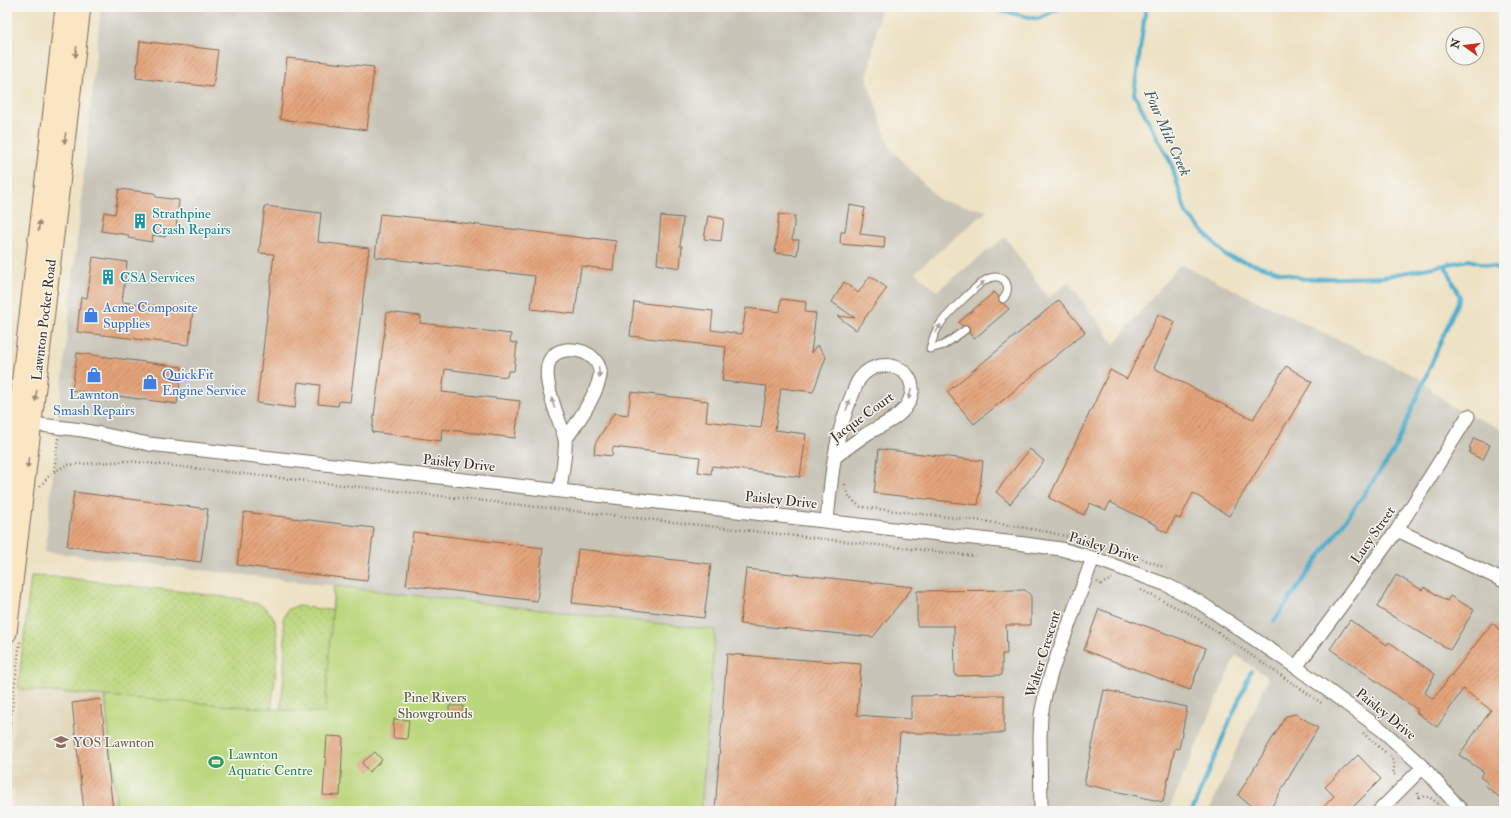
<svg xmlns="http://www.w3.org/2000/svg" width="1511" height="818" font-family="'IM FELL Double Pica',serif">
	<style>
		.built { fill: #dfd3b4 }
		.industrial { fill: #c8c4b8 }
		.grass { fill: url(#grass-dots); stroke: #7b804e }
		.green { fill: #bbd77d; stroke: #7b804e }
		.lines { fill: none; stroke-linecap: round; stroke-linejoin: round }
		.stream { stroke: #4eaecd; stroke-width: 4 }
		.building { fill: url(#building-hatch) }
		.service-casing { stroke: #7a6a58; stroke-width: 9 }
		.minor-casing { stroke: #7a6a58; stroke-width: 15 }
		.secondary-casing { stroke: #7a6a58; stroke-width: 21 }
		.path { stroke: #7a6a58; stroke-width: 2.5; stroke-dasharray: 1 3; stroke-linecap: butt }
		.service { stroke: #fff; stroke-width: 7 }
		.minor { stroke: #fff; stroke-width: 13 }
		.secondary { stroke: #fbe6c4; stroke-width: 19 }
		.oneway { fill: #9b8871 }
		.oneway2 { fill: #a79f9a }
		.labels { text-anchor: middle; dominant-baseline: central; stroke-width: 3; stroke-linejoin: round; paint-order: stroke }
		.culture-label { font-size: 14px; fill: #0d838f; stroke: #f6f6f2; text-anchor: start }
		.shop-label { font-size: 14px; fill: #366cbe; stroke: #f6f6f2; text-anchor: start }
		.street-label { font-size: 14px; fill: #3b2a1e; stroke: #f6f6f2 }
		.park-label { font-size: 14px; fill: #5b5536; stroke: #f6f6f2 }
		.education-label { font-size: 14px; fill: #785e54; stroke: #f6f6f2; text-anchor: start }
		.leisure-label { font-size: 14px; fill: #27864d; stroke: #f6f6f2; text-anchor: start }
		.water-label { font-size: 15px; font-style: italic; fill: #42585b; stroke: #f6f6f2 }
	</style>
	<defs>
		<pattern id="grass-dots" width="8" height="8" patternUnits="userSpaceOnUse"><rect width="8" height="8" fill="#bbd77d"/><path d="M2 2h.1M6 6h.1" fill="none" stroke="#a2b96c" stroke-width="1.8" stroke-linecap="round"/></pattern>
		<pattern id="building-hatch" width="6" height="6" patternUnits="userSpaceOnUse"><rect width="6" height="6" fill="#e4a47b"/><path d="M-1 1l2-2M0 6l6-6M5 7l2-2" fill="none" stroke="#ba8664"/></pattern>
	</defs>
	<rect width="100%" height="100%" fill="#f6f6f2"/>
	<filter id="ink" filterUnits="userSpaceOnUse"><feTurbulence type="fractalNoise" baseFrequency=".025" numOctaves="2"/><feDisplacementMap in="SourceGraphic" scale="8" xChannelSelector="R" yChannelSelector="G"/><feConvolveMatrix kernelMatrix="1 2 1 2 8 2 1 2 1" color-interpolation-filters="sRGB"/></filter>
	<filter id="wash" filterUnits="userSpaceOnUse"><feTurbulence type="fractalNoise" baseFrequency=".012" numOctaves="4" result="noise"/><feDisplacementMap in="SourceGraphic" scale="16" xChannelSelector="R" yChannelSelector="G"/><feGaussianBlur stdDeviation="0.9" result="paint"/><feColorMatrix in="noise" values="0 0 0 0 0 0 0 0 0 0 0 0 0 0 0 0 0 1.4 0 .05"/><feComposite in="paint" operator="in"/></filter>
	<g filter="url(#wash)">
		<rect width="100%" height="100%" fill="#eee2c4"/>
		<!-- built -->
		<path class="built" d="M18,689l87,7 12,115h-105l3,-21 -8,-1z"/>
		<!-- industrial -->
		<path class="industrial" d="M101,7h780l-14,73 23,68 49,52 48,11 -72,61 22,19 68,-54 43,61 21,-16 45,62 66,-80 239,114 31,28 54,24v381h-295l59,-133 -32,-23 -68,156h-467l14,-181 -670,-78z"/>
		<!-- grass -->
		<path class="grass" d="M31,576l30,1 181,22c13,4 24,6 31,18 11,17 -3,99 -6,122l-150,72 -12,-115 -87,-7z
			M297,606l55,7 -12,198h-70l9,-81 5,-54 1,-38 -2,-19 5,-10z"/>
		<!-- green -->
		<path class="green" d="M334,586l381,44 -14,181h-584l-12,-115 220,17z"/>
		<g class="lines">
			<!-- stream -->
			<path class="stream" d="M984,7l54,12 24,-12
				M1146,7l-12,87 37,69 15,50 40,43 78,23 79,-2 86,-17 35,10
				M1274,621l119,-168 67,-156 -15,-32
				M1192,811l59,-140"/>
		</g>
		<g id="blocks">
			<!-- building -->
			<path class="building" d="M140,41l78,9 -5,37 -77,-9z
				M287,58l87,9 -7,63 -87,-11z
				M119,189l35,4 2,4 23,3 -3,29 -10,-1 -1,9 -12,-2 -1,7 -24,-4 1,-3 -28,-4 3,-19 11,2z
				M849,205l16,3 -5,26 25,3 -1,11 -44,-4 1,-12h4z
				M265,206l56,7 -3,29 51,6 -19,154 -11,-1 -1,5 -20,-2 2,-19 -22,-3 -3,26 -38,-5 17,-149 -15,-1z
				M380,214l59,6 153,19v-1l24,3 -3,29 -32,-4 -6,48 -44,-5 4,-33 -160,-19z
				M779,214l16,2 -3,24h7l-2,15 -22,-2z
				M661,216l22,2 -3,28h2l-2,22 -23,-4z
				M708,216l16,3 -3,22 -17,-2z
				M93,257l34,5 -5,40 71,8 -4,35 -112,-13 4,-35 6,1z
				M870,276l17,12 -31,42 -19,-14 18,2 -23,-16 12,-20 14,11z
				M994,292l5,5v4l5,3 5,5 -35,30 -5,-6 1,-3 -1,-3 -2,-2 -5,1 -3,-4z
				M781,299l25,3 -1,10 11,1 -5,40 6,-8 9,12 -13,35 -32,-4 -6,42 31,4 -6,43 -88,-11 -1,8 -13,-2 2,-15 -87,-10 -1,9 -18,-2 1,-10 19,-31 14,2 3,-23 77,9 -2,20 55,7 6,-42 -45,-5 4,-34 -96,-11 4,-34 79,9 -2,19 31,4 4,-26 34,4z
				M1059,300l26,32 -111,92 -27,-32z
				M387,312l34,4 -1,7 91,11 -1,8 7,1 -3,28h-6l-1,6 -62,-8 -3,23 78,9 -5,37 -73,-9 -1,12 -69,-9z
				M1158,314l17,8 -21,46 51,26 -1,1 49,24 33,-53 26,16 -83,134 -36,-23 -13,26 -5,-2 -8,16 -10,-5 1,-2 -48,-24 -4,8 -16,-7 -6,12 -35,-17 61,-128 17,9z
				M77,353l105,14 -5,37 -105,-14z
				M1474,438l16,7 -7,15 -14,-7 2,-5h-2z
				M879,449l104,12 -5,44 -104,-12z
				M1030,449l14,12 -34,43 -14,-12z
				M74,492l134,17 -7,53 -134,-16z
				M244,512l130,16 -7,53 -130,-16z
				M413,532l130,16 -6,53 -131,-16z
				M578,549l133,15 -7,54 -132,-15z
				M746,569l167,18 -40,50 -133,-13z
				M1396,575l26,15 2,-3 23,14 3,-5 24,14 -24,40 -73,-43z
				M1025,590l6,6v29h-25l1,29h-5v21l-47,1 -1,-50h-37v-35z
				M1099,609l107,39 -16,42 -106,-40z
				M1350,620l37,25 2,-3 46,32 -10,19 8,6 59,-76 12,10v168l-18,-15 2,-3 -8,-6 4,-5 -25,-17 32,-45 -28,-21 -26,38 -21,-15 2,-2 -88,-61z
				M727,654l134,10 -4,51 54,4v-23l93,-1v38h-104l-6,78h-179z
				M1104,690l83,17 -8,42 -4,-1 -12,54 -79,-18z
				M101,699l12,112h-29l-12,-108z
				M449,706h14v12l-14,-1z
				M1296,714l22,14 -49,83h-20l3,-4 -14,-12 48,-79z
				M394,719l15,1 -2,19 -14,-1z
				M327,736l16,1 -3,59 -17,-1z
				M375,752l7,8 -13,12 -7,-9z
				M1358,755l23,24 -32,32h-29l14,-15 -9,-9z"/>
		</g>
	</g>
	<g filter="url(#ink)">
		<use href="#blocks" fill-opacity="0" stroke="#7a6a58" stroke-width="1"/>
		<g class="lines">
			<!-- service casing -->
			<g class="service-casing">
				<path id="service" d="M965,330l-21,15 -14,4c2,-8 4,-16 9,-23 5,-9 42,-46 51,-48 15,-5 23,10 13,21"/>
			</g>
			<!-- minor casing -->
			<g class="minor-casing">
				<path id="minor" d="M24,423l58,7 67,14 876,100 36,5 32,9 74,27 32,17 97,65 86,63 41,37 39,44
					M560,490c1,-11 7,-42 5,-51 -5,-21 -38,-84 1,-89 11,-1 20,1 28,9 4,4 7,11 6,17 -3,18 -24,49 -35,64
					M827,521c4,-43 8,-88 26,-128 2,-5 4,-12 8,-16 22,-26 66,-4 46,28 -9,15 -28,21 -42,30 -10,7 -20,14 -30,22
					M1397,530l107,51
					M1296,667l101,-137 71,-114
					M1041,811l-1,-74 1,-22 4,-20 7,-25 41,-112
					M1379,811l44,-44"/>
			</g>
			<!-- secondary casing -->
			<g class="secondary-casing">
				<path id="secondary" d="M7,506l58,-499
					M7,633l74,-626"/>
			</g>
			<!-- path -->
			<path class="path" d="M60,415l1,-6
				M54,471l4,-33
				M845,484c1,11 7,17 16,23l122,14 66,11 62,15 53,20
				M40,486l11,-12 15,-9 63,-4 846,95
				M1097,582l4,2 11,-5
				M1141,590l51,25 131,89
				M1363,733l22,19
				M7,750l13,-109
				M1390,756c5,5 4,12 3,18l3,1
				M1418,793l1,4c13,-2 16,4 24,14"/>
			<!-- service -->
			<use href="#service" class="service"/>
			<!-- minor -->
			<use href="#minor" class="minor"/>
			<!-- secondary -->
			<use href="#secondary" class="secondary"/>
		</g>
		<!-- one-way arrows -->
		<defs><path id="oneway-solid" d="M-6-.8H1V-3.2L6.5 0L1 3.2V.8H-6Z"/></defs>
		<g class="oneway">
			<use href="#oneway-solid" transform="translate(76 52) rotate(97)"/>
			<use href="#oneway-solid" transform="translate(65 138) rotate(97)"/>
			<use href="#oneway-solid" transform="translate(39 226) rotate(-84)"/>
			<use href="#oneway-solid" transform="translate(36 396) rotate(96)"/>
			<use href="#oneway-solid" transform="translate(28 463) rotate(97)"/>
		</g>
		<g class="oneway2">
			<use href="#oneway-solid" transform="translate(980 285) rotate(-42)"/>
			<use href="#oneway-solid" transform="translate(938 329) rotate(-59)"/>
			<use href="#oneway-solid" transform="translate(599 372) rotate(85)"/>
			<use href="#oneway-solid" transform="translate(910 394) rotate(104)"/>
			<use href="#oneway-solid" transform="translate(553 403) rotate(-106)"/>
			<use href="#oneway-solid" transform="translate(848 405) rotate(-72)"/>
		</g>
	</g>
	<!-- icons -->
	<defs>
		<g id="building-bare" transform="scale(1.2)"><path d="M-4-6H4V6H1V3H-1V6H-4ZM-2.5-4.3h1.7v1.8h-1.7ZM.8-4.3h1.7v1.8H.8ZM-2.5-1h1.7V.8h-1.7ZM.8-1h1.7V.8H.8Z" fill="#0f9aa8" stroke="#f6f6f2" stroke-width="2.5" paint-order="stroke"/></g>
		<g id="shop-bare" transform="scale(1.2)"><path d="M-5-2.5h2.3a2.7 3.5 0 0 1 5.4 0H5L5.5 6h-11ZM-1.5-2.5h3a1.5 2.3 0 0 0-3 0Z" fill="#3f7fe0" stroke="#f6f6f2" stroke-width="2.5" paint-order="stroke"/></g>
		<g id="school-bare" transform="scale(1.2)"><path d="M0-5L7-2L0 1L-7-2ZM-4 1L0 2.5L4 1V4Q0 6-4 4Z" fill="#8d6e63" stroke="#f6f6f2" stroke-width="2.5" paint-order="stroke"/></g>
		<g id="stadium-bare" transform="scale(1.2)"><path d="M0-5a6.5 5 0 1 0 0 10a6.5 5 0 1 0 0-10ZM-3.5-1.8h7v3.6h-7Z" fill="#2e9e5b" stroke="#f6f6f2" stroke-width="2.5" paint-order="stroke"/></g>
	</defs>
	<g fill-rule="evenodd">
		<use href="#building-bare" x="140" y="221"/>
		<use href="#building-bare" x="108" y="277"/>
		<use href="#shop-bare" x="91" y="315"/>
		<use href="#shop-bare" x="94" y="375"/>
		<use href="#shop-bare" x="150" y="382"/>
		<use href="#school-bare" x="61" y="742"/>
		<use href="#stadium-bare" x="216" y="762"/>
	</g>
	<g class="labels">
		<!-- culture labels -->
		<g class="culture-label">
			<text x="152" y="213">Strathpine<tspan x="152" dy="16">Crash Repairs</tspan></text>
			<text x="120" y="277">CSA Services</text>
		</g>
		<!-- shop labels -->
		<g class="shop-label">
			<text x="103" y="307">Acme Composite<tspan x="103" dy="16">Supplies</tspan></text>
			<text x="162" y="374">QuickFit<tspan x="162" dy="16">Engine Service</tspan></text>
			<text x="94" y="394" text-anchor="middle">Lawnton<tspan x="94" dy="16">Smash Repairs</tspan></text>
		</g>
		<!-- street labels -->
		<g class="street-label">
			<text transform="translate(44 320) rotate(-83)">Lawnton Pocket Road</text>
			<text transform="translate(862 417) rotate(-36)">Jacque Court</text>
			<text transform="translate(459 463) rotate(6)">Paisley Drive</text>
			<text transform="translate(781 500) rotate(6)">Paisley Drive</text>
			<text transform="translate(1373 535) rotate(-55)">Lucy Street</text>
			<text transform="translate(1104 547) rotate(17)">Paisley Drive</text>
			<text transform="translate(1043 654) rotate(-73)">Walter Crescent</text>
			<text transform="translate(1386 714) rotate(39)">Paisley Drive</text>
		</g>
		<!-- park labels -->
		<g class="park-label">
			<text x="435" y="697">Pine Rivers<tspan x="435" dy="16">Showgrounds</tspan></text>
		</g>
		<!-- education labels -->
		<g class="education-label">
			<text x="73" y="742">YOS Lawnton</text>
		</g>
		<!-- leisure labels -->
		<g class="leisure-label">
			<text x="228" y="754">Lawnton<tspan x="228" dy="16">Aquatic Centre</tspan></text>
		</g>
		<!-- water labels -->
		<g class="water-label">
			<text transform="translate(1167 133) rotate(66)">Four Mile Creek</text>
		</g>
	</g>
	<!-- margin -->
	<rect width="1511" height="818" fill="none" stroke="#f6f6f2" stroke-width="24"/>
	<!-- north arrow -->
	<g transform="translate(1465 46) rotate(284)"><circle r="19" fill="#f6f6f2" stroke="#aba49d"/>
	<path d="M0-3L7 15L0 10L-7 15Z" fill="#c8321e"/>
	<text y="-6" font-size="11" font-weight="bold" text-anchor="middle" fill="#3b2a1e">N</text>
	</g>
</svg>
